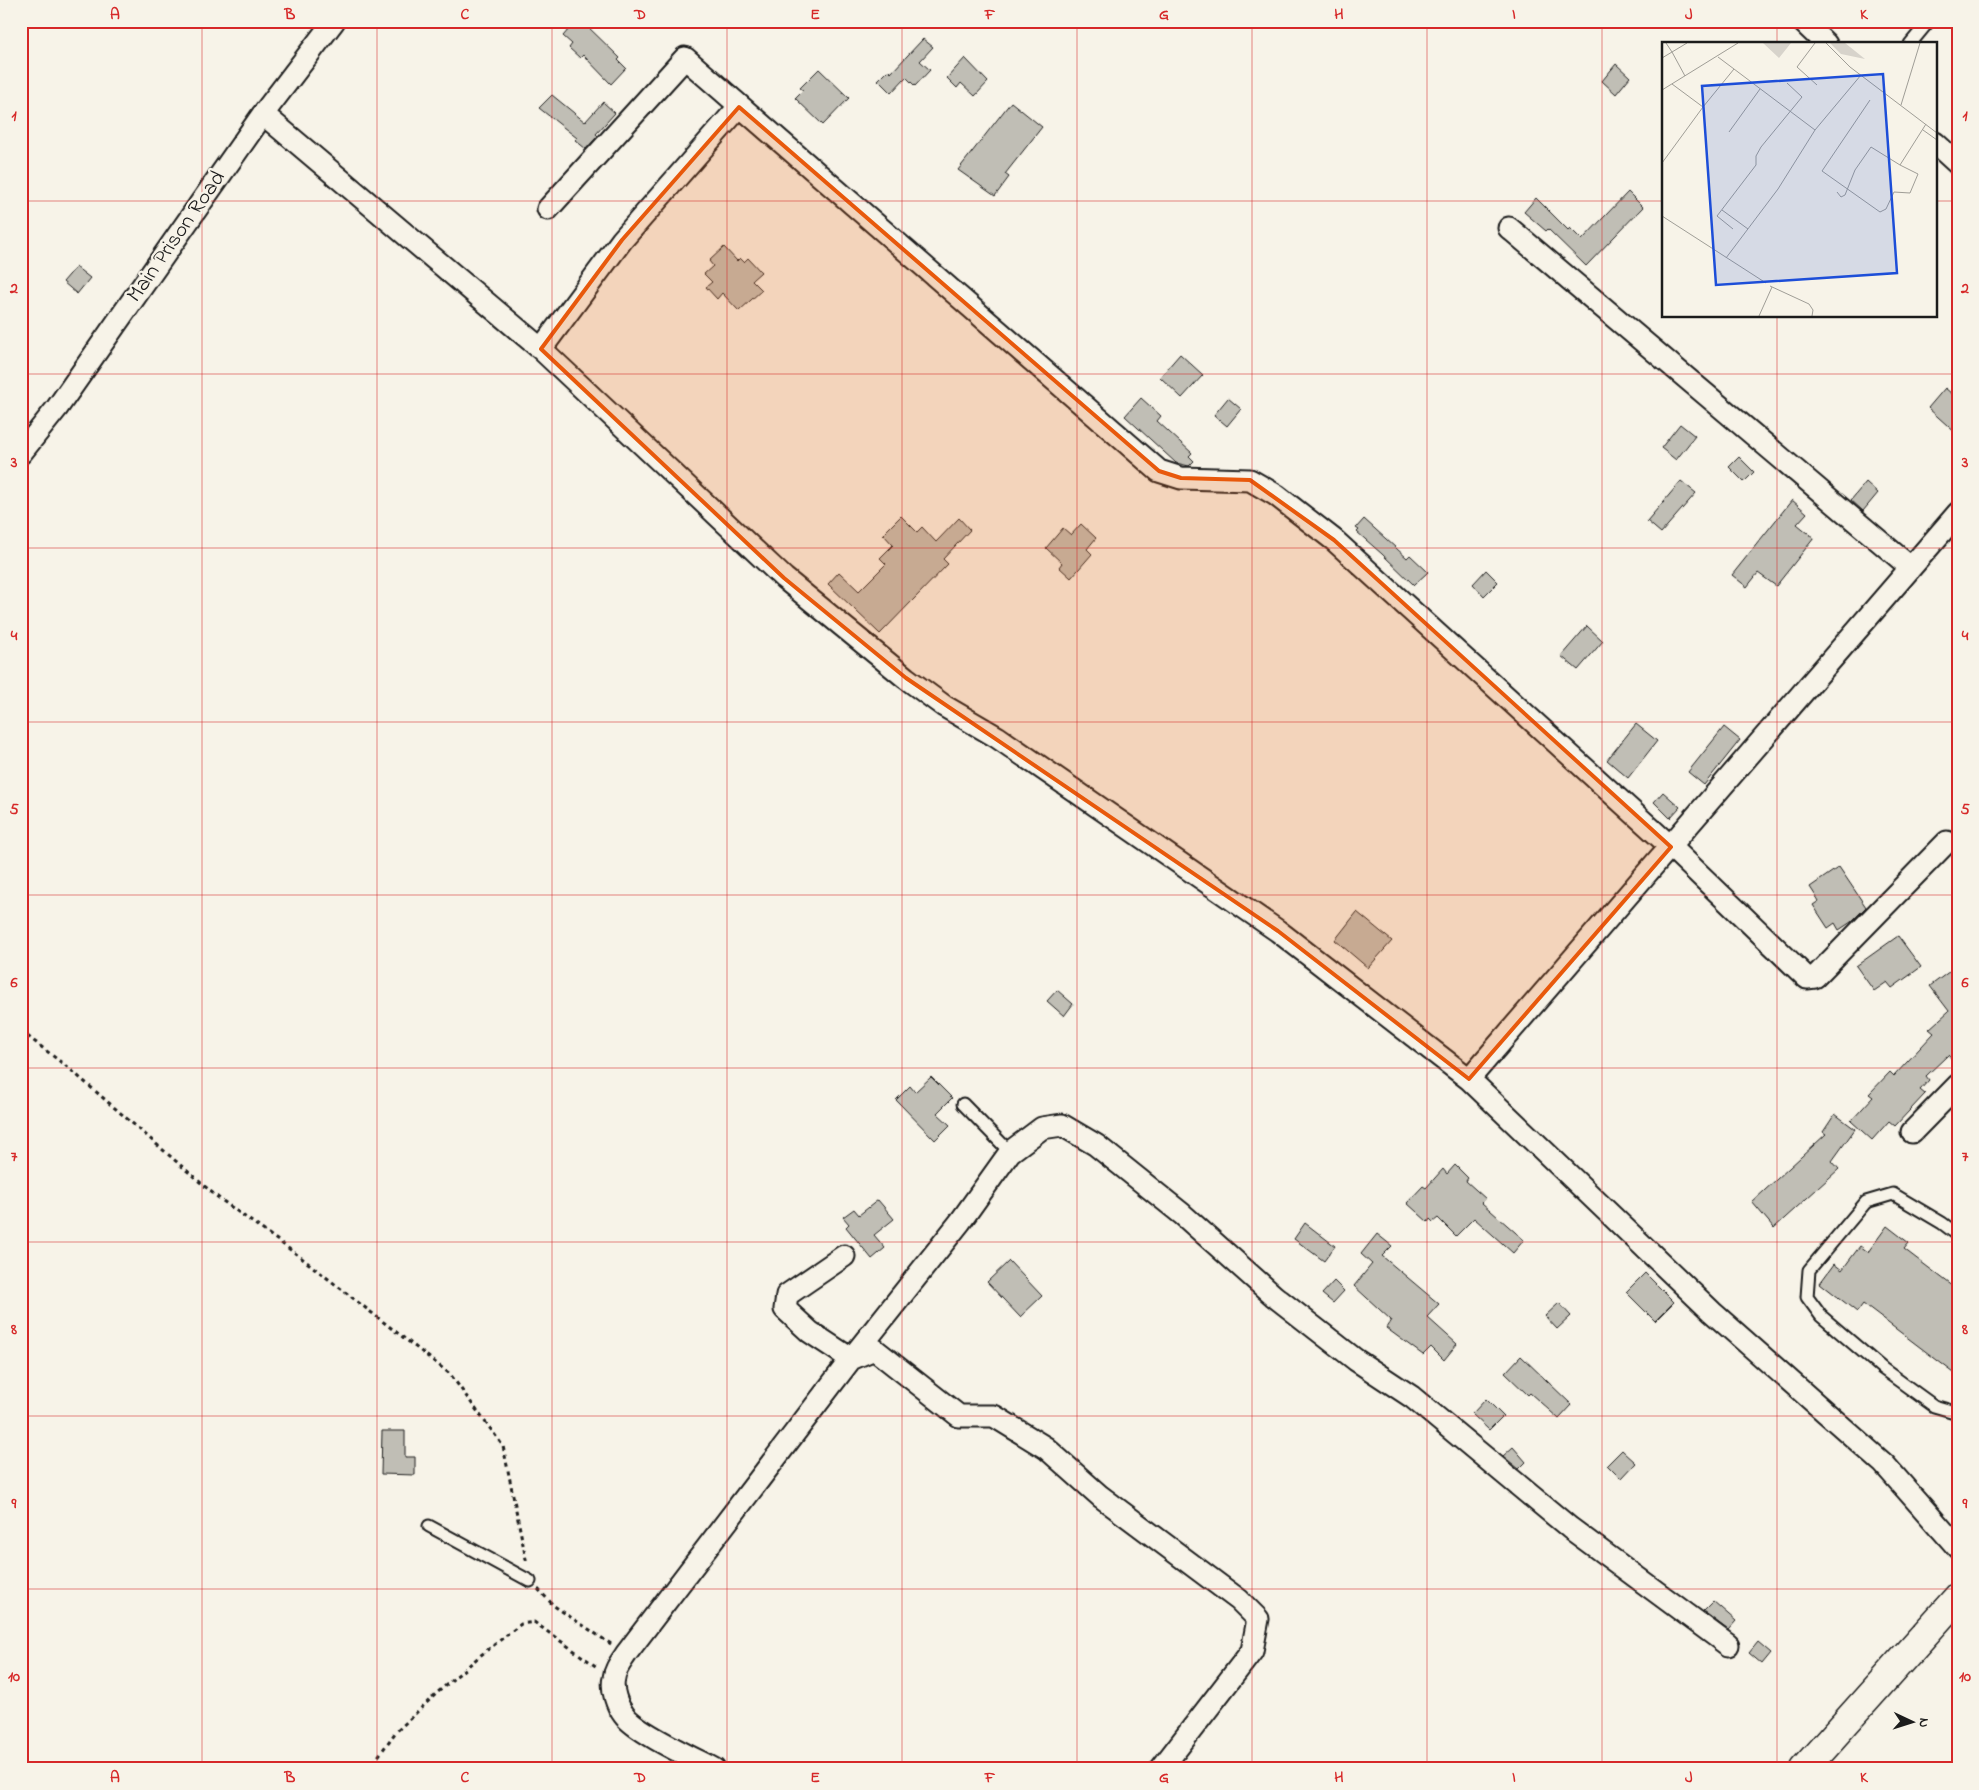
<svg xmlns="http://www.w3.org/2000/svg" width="1979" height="1790" font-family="'Indie Flower',sans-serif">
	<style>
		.building { fill: #c0beb5; stroke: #1c1c1c }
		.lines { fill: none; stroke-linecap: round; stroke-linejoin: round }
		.service-casing { stroke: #1c1c1c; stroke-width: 15 }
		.minor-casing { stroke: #1c1c1c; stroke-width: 25 }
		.trunk-casing { stroke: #1c1c1c; stroke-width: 31 }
		.path { stroke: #1c1c1c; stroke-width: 3; stroke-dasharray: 4 4; stroke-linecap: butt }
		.service { stroke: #f7f3e8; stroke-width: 11 }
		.minor { stroke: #f7f3e8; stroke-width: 21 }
		.trunk { stroke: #f7f3e8; stroke-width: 28 }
		.marked { fill: #e8590c; fill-opacity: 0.2; stroke: #e8590c; stroke-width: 4; stroke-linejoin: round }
		.grid { fill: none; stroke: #d62828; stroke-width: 1; stroke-opacity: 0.55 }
		.labels { text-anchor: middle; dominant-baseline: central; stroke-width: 4.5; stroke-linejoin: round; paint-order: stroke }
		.street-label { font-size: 22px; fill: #1c1c1c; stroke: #f7f3e8 }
		.inset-road { fill: none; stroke: #9f9d96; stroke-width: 1 }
		.view { fill: #1d4ed8; fill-opacity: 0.15; stroke: #1d4ed8; stroke-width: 2.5 }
		.inset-edge { fill: none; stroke: #1c1c1c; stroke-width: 2.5 }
		.neatline { fill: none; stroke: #d62828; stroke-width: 2 }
		.grid-label { font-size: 16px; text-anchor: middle; font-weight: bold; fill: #d62828 }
	</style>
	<rect width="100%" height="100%" fill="#f7f3e8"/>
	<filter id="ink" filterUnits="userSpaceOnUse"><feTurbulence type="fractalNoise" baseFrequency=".02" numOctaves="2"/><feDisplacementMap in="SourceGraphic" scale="10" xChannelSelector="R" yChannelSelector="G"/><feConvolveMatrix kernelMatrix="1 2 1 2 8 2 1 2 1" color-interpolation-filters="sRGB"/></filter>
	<g filter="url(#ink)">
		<!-- building -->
		<path class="building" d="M576,21h6l38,37 -2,2 8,8 -15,16 -28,-29 -3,3 -11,-10 3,-4 -9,-8z
			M923,39l10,8 -13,14 10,9 -15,16 -9,-9 -15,16 -13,-13 10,-10 3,3z
			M965,58l23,24 -13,14 -14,-13 -4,5 -10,-10z
			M1616,64l14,13 -14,17 -14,-13z
			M819,69l30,29 -26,27 -28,-27 8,-8 -3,-2z
			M552,95l33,27 18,-20 12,11 -19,21 2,2 -12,13 -11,-9 2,-2 -38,-30z
			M1011,102l31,25 -37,47 4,3 -14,19 -37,-26z
			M1628,192l15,15 -57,59 -38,-37 -2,2 -22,-19 12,-14 32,32 2,-2 12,12z
			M724,247l13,14 3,-3 4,4 4,-4 13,14 -9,8 10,10 -23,21 -17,-18 -5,6 -11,-12 6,-5 -8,-8 9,-8 -4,-5z
			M76,267l14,11 -13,16 -14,-12z
			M1180,354l23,21 -21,23 -22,-21z
			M1945,388l13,11v36l-30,-27z
			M1141,398l20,18 -4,5 35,32 -3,3 5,5 -5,5 -13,-3 -51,-47z
			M1228,398l13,11 -14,17 -13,-11z
			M1680,424l15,12 -19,24 -15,-12z
			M1739,457l15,15 -10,10 -15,-15z
			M1681,481l15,12 -35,40 -14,-12z
			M1866,482l12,11 -15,18 -12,-11z
			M1792,500l15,13 -10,11 17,14 -38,48 -18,-13 -11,14 -15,-12z
			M901,516l16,16 5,-5 14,15 23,-24 11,12 -27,29 5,5 -68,70 -52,-50 11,-12 20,19 27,-27 -6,-6 13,-13 -10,-11z
			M1364,519l43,39 3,-3 18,17 -14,13 -32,-31 -25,-22 2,-2 -3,-2z
			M1081,524l15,14 -9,11 5,5 -21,24 -12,-11 3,-4 -16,-15 17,-20 8,7z
			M1486,570l12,12 -14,14 -11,-12z
			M1587,626l16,15 -25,29 -17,-14z
			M1636,724l21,17 -29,37 -21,-18z
			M1724,727l16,13 -36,45 -16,-13z
			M1663,792l17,15 -10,11 -16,-16z
			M1839,867l27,40 -15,15 -12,8 -4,-7 -7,5 -15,-23 6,-4 -9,-14z
			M1357,912l35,29 -24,27 -33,-28z
			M1898,936l23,31 -29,21 -5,-6 -13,9 -18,-25z
			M1958,965v101l-10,-11 -22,21 3,4 -9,10 5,4 -30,32 -6,-5 -17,19 -21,-19 22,-24 -4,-3 21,-22 4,4 40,-43 -5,-4 20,-18 -19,-25z
			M1057,990l16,14 -9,12 -17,-15z
			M931,1077l21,21 -15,15 13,12 -15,15 -39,-40 14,-14 5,6z
			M1835,1114l20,15 -23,32 7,8 -65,59 -22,-26 74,-68 -3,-2z
			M1455,1165l13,13 -2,3 20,18 -4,4 42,37 -11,13 -39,-35 -18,18 -18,-18 -5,4 -3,-3 -2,3 -21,-19 16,-17 3,2 17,-19 4,5z
			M878,1200l16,19 -20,16 11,13 -13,11 -26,-32 3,-3 -6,-7 11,-8 5,6z
			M1305,1223l30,23 -11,15 -30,-22z
			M1887,1226l22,17 -5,6 54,41v86l-95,-72 -6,8 -37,-29 14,-19 8,6 18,-24 8,6z
			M1377,1234l15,12 -10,10 57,48 -12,13 30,27 -13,16 -13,-13 -8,8 -37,-27 5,-8 -37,-34 18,-22 -11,-10z
			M1009,1261l33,35 -22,21 -33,-35z
			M1645,1273l29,29 -19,19 -29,-29z
			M1334,1281l10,10 -11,12 -11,-9z
			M1559,1303l12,13 -14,13 -12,-13z
			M1521,1356l51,49 -13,14 -29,-26 -2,2 -23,-22z
			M1486,1399l17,17 -14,14 -17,-16z
			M382,1431h23v26h10v18l-34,-1z
			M1513,1447l13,15 -7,7 -16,-13z
			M1622,1450l14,13 -15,16 -14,-14z
			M1713,1601l23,20 -8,9 -25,-19z
			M1758,1642l13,11 -9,11 -13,-11z"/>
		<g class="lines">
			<!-- service casing -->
			<g class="service-casing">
				<path id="service" d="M1910,44l19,-23
					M963,1104l47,48
					M1958,1235l-16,-12 -49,-29 -27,8 -57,68 -2,27 14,19 62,53 51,37 24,7
					M429,1526l101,55"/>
			</g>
			<!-- minor casing -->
			<g class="minor-casing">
				<path id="minor" d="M1802,21l24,23
					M263,114l278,235 243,229 122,100 38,28 53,31 281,194 191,148 243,233 172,152 74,84
					M1935,143l23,21
					M548,209l137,-151 474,413 22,7 69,2 26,15 58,45 337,307 136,131 8,-1 132,-135
					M1509,228l401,339
					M541,349l81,-109 117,-133
					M21,453l36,-45 206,-294 71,-93
					M1469,1079l489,-566
					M1912,1132l46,-47
					M844,1256l-57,39 -2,14 25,23 41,27 23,-10 85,67h35l52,32 54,48 139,104 19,19 -6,32 -91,118
					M714,1769c-21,-11 -78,-37 -90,-54 -7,-9 -13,-26 -10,-37 1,-9 7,-16 12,-24l225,-295 109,-137 50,-70 32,-24 20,-3 34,20 86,69 92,82 82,64 56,37 158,131 158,117"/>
			</g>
			<!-- trunk casing -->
			<g class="trunk-casing">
				<path id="trunk" d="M1804,1769l154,-172"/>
			</g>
			<!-- path -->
			<path class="path" d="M21,1031l50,39 145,126 83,60 151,118 53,72 24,118
				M538,1589l16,17 57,38
				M369,1769l26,-36 43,-41 43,-37 40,-31 13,-2 63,45"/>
			<!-- service -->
			<use href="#service" class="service"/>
			<!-- minor -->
			<use href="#minor" class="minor"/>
			<!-- trunk -->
			<use href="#trunk" class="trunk"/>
		</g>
	</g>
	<!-- marked area -->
	<path class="marked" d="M739,107l420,364 22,7 69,2 84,60 337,307 -202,232 -191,-148 -372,-253 -122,-100 -243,-229 81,-109z"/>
	<!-- grid -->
	<path class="grid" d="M202,21v1748M377,21v1748M552,21v1748M727,21v1748M902,21v1748M1077,21v1748M1252,21v1748M1427,21v1748M1602,21v1748M1777,21v23M21,201h1642M1935,201h23M1777,316v1453M21,374h1937M21,548h1937M21,722h1937M21,895h1937M21,1068h1937M21,1242h1937M21,1416h1937M21,1589h1937"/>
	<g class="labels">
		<!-- street labels -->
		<g class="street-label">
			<text transform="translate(177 237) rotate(-55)">Main Prison Road</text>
		</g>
	</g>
	<!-- overview -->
	<g transform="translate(1662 42)">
		<rect width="275" height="275" fill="#f7f3e8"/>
		<path d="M101,1h28l-12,15zM168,1h15l20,16 -24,-5z" fill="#d7d3cb"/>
		<path class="inset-road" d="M4,1l6,9 15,-9M153,1l-18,24 20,18M164,1l24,24 87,66M0,16l10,-6 13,24M72,27l81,61M10,42l31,23 31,-38 -16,-12M0,48l76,-47M208,58l-48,71 58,41 6,-3 8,-17 16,1 8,-19 -18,-9 26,-41M239,63l19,-62M261,88l14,10M67,90l31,-43M0,121l41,-56M175,150l4,5 4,-2 10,-25 16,-23 29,18M60,168l26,19M0,174l104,67M71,187l-16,-13 39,-51v-9l5,-9 41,-50 -15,-14M64,216l52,-69 37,-59 46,-55M108,244l39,18 4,6 -1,6M97,274l13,-29"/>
		<path class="view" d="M221,32l14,199 -181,12 -14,-199z"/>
		<rect width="275" height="275" class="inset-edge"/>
	</g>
	<!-- margin -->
	<rect width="1979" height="1790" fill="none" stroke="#f7f3e8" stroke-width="55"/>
	<!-- north arrow -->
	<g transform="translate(1912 1722) rotate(94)" stroke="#f7f3e8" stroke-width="4" paint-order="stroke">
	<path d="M0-4L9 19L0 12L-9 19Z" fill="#1c1c1c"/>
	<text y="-8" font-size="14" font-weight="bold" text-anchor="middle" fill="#1c1c1c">N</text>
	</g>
	<rect x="28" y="28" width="1924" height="1734" class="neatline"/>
	<g class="grid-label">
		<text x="115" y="19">A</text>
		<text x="290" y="19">B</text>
		<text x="465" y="19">C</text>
		<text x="640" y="19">D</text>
		<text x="815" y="19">E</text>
		<text x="990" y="19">F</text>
		<text x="1164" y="19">G</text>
		<text x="1339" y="19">H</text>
		<text x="1514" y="19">I</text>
		<text x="1689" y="19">J</text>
		<text x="1864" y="19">K</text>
		<text x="14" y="120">1</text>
		<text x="1965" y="120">1</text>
		<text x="14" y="293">2</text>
		<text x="1965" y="293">2</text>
		<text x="14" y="467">3</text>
		<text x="1965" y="467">3</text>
		<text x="14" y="640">4</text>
		<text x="1965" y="640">4</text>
		<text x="14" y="814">5</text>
		<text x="1965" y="814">5</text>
		<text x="14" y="987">6</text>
		<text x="1965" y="987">6</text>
		<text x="14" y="1161">7</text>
		<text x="1965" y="1161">7</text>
		<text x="14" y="1334">8</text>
		<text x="1965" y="1334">8</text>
		<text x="14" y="1508">9</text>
		<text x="1965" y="1508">9</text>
		<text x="14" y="1681">10</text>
		<text x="1965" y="1681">10</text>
		<text x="115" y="1782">A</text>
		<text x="290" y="1782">B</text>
		<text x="465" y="1782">C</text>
		<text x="640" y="1782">D</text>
		<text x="815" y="1782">E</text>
		<text x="990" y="1782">F</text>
		<text x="1164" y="1782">G</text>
		<text x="1339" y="1782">H</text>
		<text x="1514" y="1782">I</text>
		<text x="1689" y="1782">J</text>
		<text x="1864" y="1782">K</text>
	</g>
</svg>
